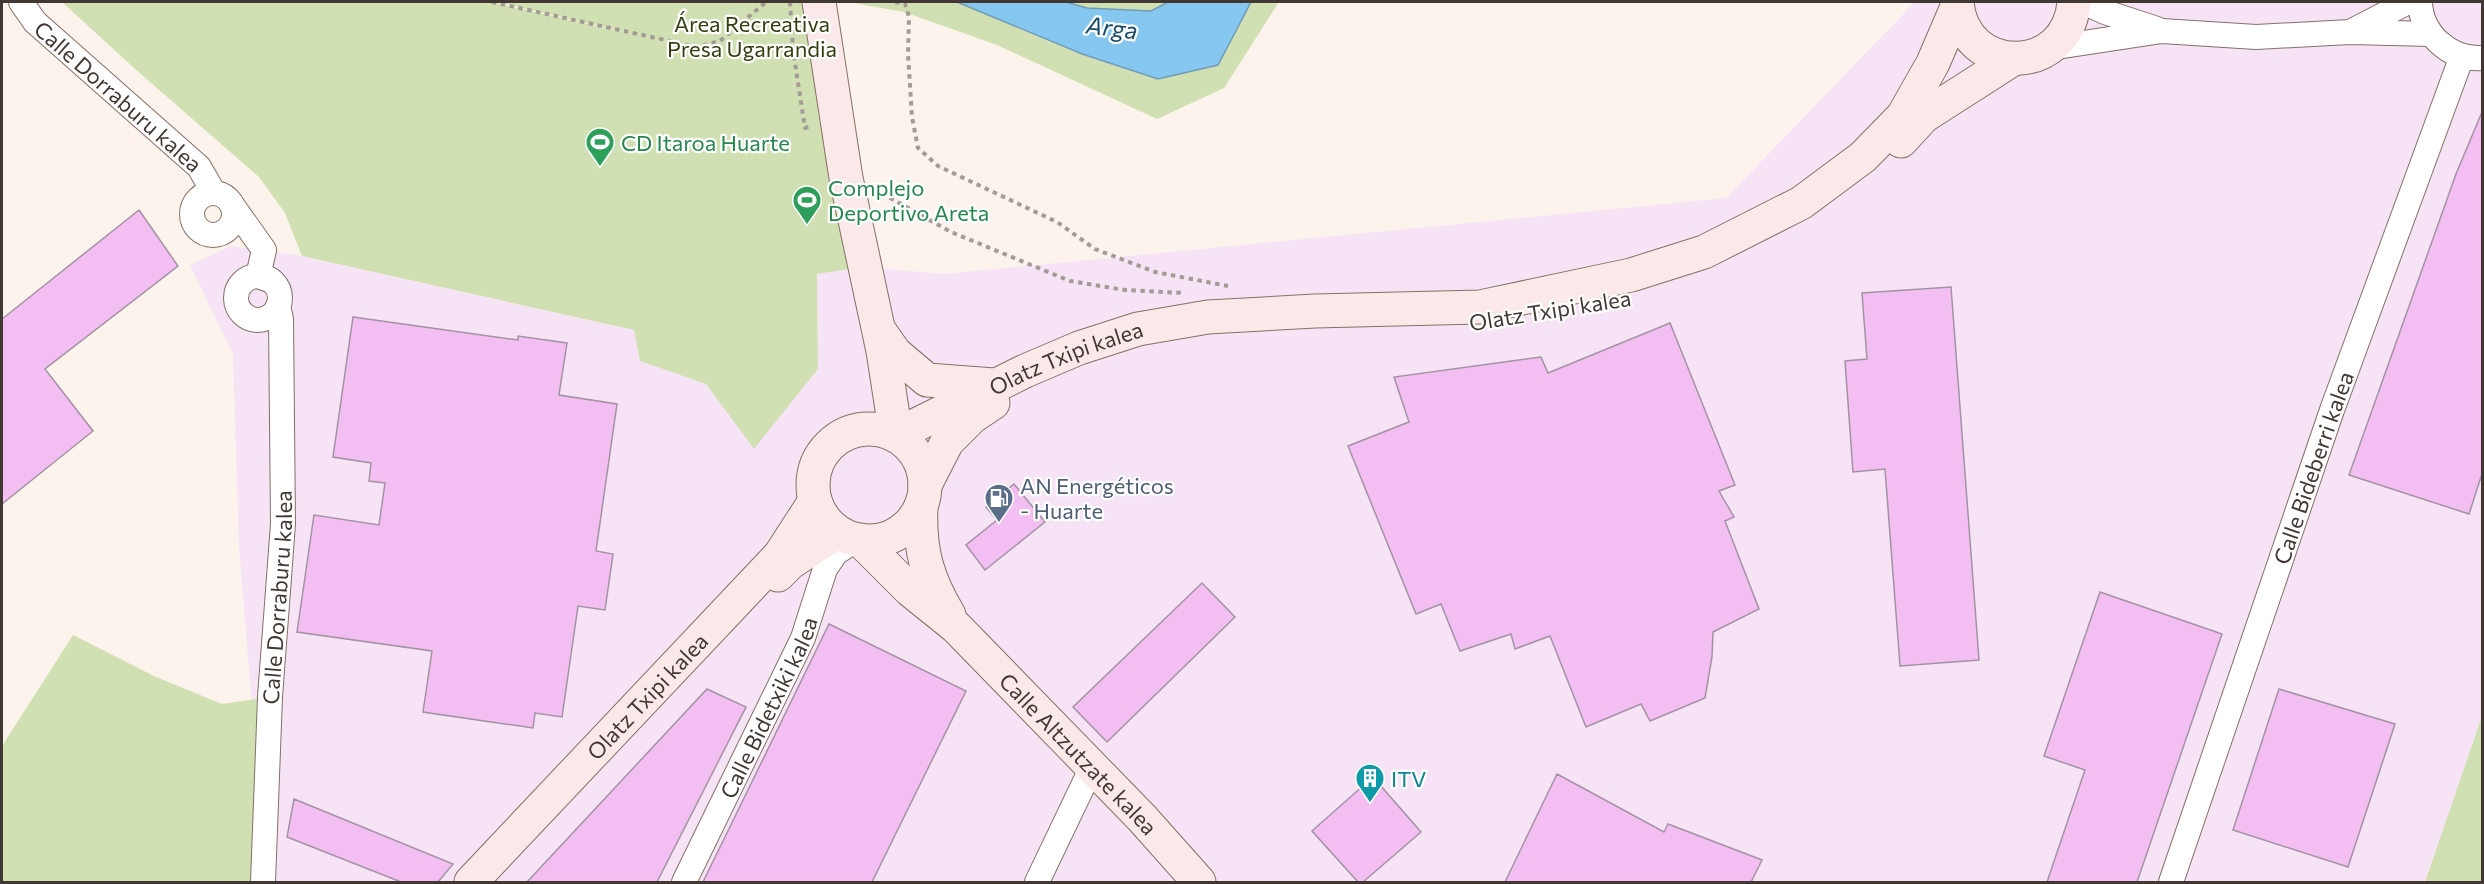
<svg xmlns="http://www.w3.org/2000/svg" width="2484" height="884" font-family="Commissioner,sans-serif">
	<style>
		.industrial { fill: #f6e4f6 }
		.green { fill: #d1e0b3 }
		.water { fill: #86c7f0; stroke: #719cb7; stroke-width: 1.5 }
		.building { fill: #f3bff2; stroke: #a392a3; stroke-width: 1.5 }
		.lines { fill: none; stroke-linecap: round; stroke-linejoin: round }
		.street-casing { stroke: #847064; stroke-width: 26 }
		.secondary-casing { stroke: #847064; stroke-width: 35 }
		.path { stroke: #a49b95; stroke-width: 4; stroke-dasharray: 4.5 4.5; stroke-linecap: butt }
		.street { stroke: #fff; stroke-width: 24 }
		.secondary { stroke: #fbe9e9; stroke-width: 33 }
		.labels { text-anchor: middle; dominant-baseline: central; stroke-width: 4.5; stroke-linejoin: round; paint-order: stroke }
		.park-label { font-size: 22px; fill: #333f10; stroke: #fff }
		.street-label { font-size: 22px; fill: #413833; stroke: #fff }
		.leisure-label { font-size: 22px; fill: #27864d; stroke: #fff; text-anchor: start }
		.service-label { font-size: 22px; fill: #4e5e75; stroke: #fff; text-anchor: start }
		.culture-label { font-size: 22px; fill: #0d838f; stroke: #fff; text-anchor: start }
		.water-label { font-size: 24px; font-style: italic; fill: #184b67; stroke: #fff }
	</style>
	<rect width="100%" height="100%" fill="#fcf3ed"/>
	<!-- industrial -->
	<path class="industrial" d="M1912,2h570v714l-57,166h-2164l3,-29 -25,-306 -6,-193 -43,-89 41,-19 71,10 332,74 7,31 65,23 48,64 64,-79 -1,-95 47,-7 80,7 782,-76 186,-193z"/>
	<!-- green -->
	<path class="green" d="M62,2h430l174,40 -169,-40h322l45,265 -47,7 1,95 -64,80 -48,-65 -66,-23 -6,-31 -332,-74 -17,-43 -26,-36 -125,-109z
		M847,2h110l120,51 81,26 93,-77h28l-55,86 -67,31 -160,-74 -93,-33z
		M1066,2h102l-17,9 -64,-3z
		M73,635l81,41 68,28 48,-7 -7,185h-261v-136z
		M2482,716v166h-57z"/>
	<!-- water -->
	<path class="water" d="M957,2h109l21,6 64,3 17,-9h83l-33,63 -60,14 -76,-25z"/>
	<!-- building -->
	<path class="building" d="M2482,112v362l-13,40 -120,-39 107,-301z
		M139,210l39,56 -133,103 48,62 -91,73v-185z
		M1951,287l28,373 -79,6 -15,-197 -32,3 -8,-111 22,-2 -5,-66z
		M353,317l165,23v-4l49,7 -8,52 58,9 -21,147 17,3 -8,56 -27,-4 -16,111 -27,-4 -2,15 -110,-16 9,-61 -135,-19 17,-117 65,10 6,-42 -16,-2 2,-18 -38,-6z
		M1670,323l65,162 -16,6 15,26 -9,4 34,88 -46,23 -1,25 -7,41 -55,23 -9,-17 -55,23 -36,-91 -35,13 -4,-15 -51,17 -19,-47 -25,10 -68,-168 61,-24 -15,-45 147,-20 7,16z
		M1014,484l31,38 -60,48 -19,-25 31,-25 -11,-13z
		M1202,583l33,34 -128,125 -34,-35z
		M2100,592l122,42 -85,248h-90l38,-112 -41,-14z
		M829,624l137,67 -94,191h-169z
		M707,689l39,18 -89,175h-130z
		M2279,689l116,35 -47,143 -115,-37z
		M1557,774l107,58 4,-8 94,36 -11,22h-246z
		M1373,777l48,55 -58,50h-5l-46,-51z
		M294,799l159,65 -15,18h-37l-114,-45z"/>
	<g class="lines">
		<!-- street casing -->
		<g class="street-casing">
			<g id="street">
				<path id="s1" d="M21,2l14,20 164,145 15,26"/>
				<path d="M2083,2l22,10 52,17"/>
				<path d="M2420,2c1,32 30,58 62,56"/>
				<path d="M2352,31l56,-29"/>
				<path d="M2050,48l112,-17 94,6 94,-5 81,2"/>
				<circle cx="213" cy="214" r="21"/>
				<path d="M230,202l34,48 -6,26 14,5"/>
				<circle cx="258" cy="298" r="22"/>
				<path id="s2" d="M263,882l7,-185 13,-173 -2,-205 -3,-13"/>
				<path id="s3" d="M684,882l119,-244 22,-69 11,-16 19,-13"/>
				<path d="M1037,882l55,-115"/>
				<path id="s4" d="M2171,882l161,-472 130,-354"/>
			</g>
		</g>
		<!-- secondary casing -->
		<g class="secondary-casing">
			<g id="secondary">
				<path id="s5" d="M819,2l27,176 37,173 13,84 129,-64 54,-23 59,-19 70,-12 107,-6 165,-4 151,-32 73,-23 97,-49 62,-46 40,-41 30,-53 24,-56"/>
				<path d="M1957,2c6,75 111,75 117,0"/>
				<path d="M1901,141l23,-25 89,-57"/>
				<path d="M879,330l16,23 32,27 67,5"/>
				<circle cx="869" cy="485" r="56"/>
				<path d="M925,485l22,-43 25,-25 21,-14"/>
				<path d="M921,506c-2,44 6,72 28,109"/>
				<path id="s6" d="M860,540l50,50 46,37 186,191 57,64"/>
				<path d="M778,575l12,-12 47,-31"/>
				<path id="s7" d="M471,882l309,-327 35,-54"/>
			</g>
		</g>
		<!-- path -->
		<path class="path" d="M492,2l205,45 23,-6 46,-39
			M790,2l3,48 12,78 6,-2
			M895,2l10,2 4,13 -1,37 4,63 6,31 20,18 119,56 38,27 60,23 73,14
			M874,189l77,43 119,49 55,9 59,3"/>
		<!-- street -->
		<use href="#street" class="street"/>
		<!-- secondary -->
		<use href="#secondary" class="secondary"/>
	</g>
	<!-- icons -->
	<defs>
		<g id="stadium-pin" transform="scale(1.5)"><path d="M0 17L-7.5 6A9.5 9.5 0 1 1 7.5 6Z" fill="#2e9e5b" stroke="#fff"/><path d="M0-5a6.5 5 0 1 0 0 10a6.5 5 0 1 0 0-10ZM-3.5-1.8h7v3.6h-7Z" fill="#fff"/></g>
		<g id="fuel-pin" transform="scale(1.5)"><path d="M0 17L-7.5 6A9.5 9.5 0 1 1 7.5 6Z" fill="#5c6f8a" stroke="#fff"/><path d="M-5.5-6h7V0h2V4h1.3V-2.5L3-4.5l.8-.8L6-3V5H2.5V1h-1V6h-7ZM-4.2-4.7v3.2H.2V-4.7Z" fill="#fff"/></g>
		<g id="building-pin" transform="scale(1.5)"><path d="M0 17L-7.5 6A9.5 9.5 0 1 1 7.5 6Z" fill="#0f9aa8" stroke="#fff"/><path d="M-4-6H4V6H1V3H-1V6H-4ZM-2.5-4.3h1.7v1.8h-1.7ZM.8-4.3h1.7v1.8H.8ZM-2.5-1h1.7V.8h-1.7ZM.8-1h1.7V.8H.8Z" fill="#fff"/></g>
	</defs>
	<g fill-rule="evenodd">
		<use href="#stadium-pin" x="600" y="142"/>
		<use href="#stadium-pin" x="807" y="200"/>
		<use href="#fuel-pin" x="999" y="498"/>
		<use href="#building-pin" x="1370" y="778"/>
	</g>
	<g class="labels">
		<!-- park labels -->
		<g class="park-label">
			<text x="752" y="23">Área Recreativa<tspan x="752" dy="25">Presa Ugarrandia</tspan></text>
		</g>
		<!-- street labels -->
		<g class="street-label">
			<text stroke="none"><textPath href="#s1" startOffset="136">Calle Dorraburu kalea</textPath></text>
			<text transform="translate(1550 310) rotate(-9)">Olatz Txipi kalea</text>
			<text stroke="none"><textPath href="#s5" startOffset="627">Olatz Txipi kalea</textPath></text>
			<text stroke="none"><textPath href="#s4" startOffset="438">Calle Bideberri kalea</textPath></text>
			<text stroke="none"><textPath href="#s2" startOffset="285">Calle Dorraburu kalea</textPath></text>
			<text stroke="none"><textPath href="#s7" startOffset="256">Olatz Txipi kalea</textPath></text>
			<text stroke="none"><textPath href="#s3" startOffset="194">Calle Bidetxiki kalea</textPath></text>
			<text stroke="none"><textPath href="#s6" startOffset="306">Calle Altzutzate kalea</textPath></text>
		</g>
		<!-- leisure labels -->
		<g class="leisure-label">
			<text x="621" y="142">CD Itaroa Huarte</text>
			<text x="828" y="187">Complejo<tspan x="828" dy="25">Deportivo Areta</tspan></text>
		</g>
		<!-- service labels -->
		<g class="service-label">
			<text x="1020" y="485">AN Energéticos<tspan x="1020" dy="25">- Huarte</tspan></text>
		</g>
		<!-- culture labels -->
		<g class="culture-label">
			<text x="1391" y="778">ITV</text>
		</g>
		<!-- water labels -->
		<g class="water-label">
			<text transform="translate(1112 27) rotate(7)">Arga</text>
		</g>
	</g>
	<!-- border -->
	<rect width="2484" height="884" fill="none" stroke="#413833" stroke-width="6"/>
</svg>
